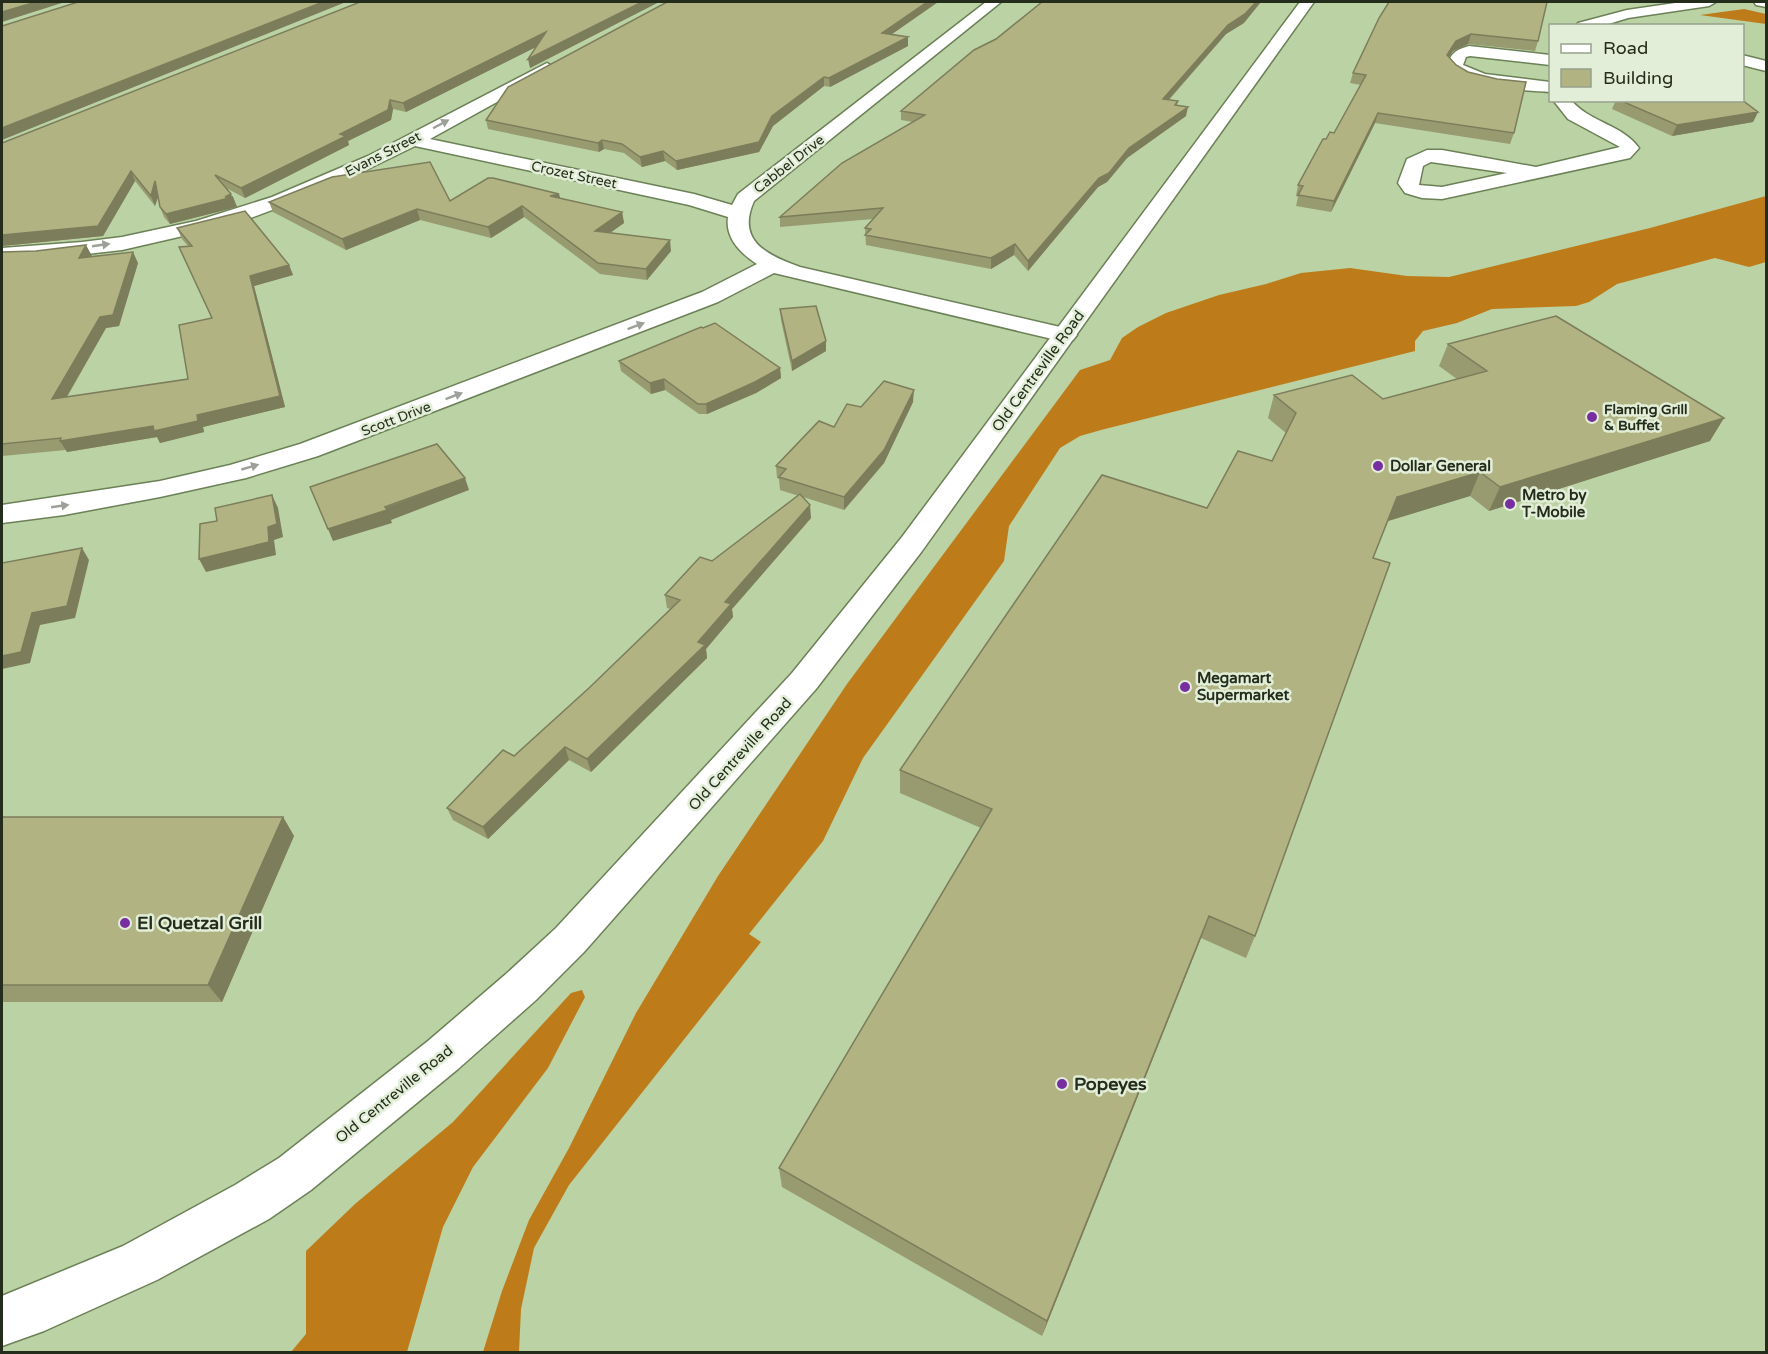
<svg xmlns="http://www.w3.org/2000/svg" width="1768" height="1354" font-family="'Varela Round',sans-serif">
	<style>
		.forest { fill: #bd7c19 }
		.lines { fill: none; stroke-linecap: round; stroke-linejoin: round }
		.minor-casing { stroke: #6c8157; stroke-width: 3 }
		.tertiary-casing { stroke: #6c8157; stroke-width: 3 }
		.minor { fill: #fff; fill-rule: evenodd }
		.tertiary { fill: #fff; fill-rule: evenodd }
		.wall { fill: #989a70 }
		.shaded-wall { fill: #7c7d5b }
		.building { fill: #b1b382; stroke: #7c7d5b; stroke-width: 1.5 }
		.oneway { fill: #9ca099 }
		.poi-dot { fill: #772ea1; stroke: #e2eed7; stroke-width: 2 }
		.labels { text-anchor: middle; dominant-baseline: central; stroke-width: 5; stroke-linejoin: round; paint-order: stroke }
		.far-street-label { font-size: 14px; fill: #242d1c; stroke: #e2eed7 }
		.far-poi-label { font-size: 14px; font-weight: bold; fill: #242d1c; stroke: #e2eed7; text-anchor: start }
		.street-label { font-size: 15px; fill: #242d1c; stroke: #e2eed7 }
		.poi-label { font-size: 15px; font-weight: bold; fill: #242d1c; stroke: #e2eed7; text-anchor: start }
		.near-poi-label { font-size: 18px; font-weight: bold; fill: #242d1c; stroke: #e2eed7; text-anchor: start }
	</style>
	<rect width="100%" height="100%" fill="#bad2a4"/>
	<!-- forest -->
	<path class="forest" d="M1744,9l22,5v10l-66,-9z
		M1766,196v66l-17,5 -34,-9 -98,26 -28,18 -13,4 -84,3 -35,14 -34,8 -8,10v10l-314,79 -21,6 -20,12 -51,78 -5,35 -141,197 -40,83 -74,93 12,8 -192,243 -35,63 -13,61 -2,43h-36l19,-61 27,-71 40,-72 67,-135 82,-137 129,-192 233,-314 30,-10 12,-22 16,-11 28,-14 53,-18 47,-11 35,-11 49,-5 57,8 42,1 201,-49z
		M582,990l3,7 -37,71 -75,99 -30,60 -36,125h-116l15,-18v-83l49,-47 98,-82 118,-129z"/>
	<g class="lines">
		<!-- minor casing -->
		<g class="minor-casing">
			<path id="minor" d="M986,2h15l-247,199c-18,40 13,54 46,66l273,63 4,5 -4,5 -8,2 -291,-69 -56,29 -400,154 -72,22 -86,19 -96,18 -62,8v-18l158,-24 70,-16 70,-21 402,-152 55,-28c-17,-11 -32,-26 -29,-47l-39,-12 -274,-59 -92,45 -75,28 -39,11 -87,20 -80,9 -40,1v-12l80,-6 40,-5 74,-16 76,-24 96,-41 179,-93 8,5 -2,3 -123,68 264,55 38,11 6,-11z
				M1682,2h34l-7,4 -81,12 -26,8h-26l2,-3 49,-13z
				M1469,46l81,9v10l-80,-9 -4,1 -3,8 22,9 65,8v10c-27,-2 -87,-3 -104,-26 6,-13 9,-16 23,-20z
				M1742,55l24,6v10l-24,-6z
				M1553,100h18c18,22 52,25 68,48l-9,10 -188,41 -20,-1 -17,-5 -7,-10 9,-24 20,-9h15l94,17 84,-20 -52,-28zM1431,162l76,11 -65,14 -23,-2 4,-19z"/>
		</g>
		<!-- tertiary casing -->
		<g class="tertiary-casing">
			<path id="tertiary" d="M1300,2h14l-392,549 -106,138 -232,263 -48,48 -78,69 -147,121 -42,29 -112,61 -113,51 -42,15v-50l121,-50 112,-61 44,-27 149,-117 78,-67 50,-46 236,-255 110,-136z
				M1754,2h12v5l-10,-2z"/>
		</g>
		<!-- minor -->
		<use href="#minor" class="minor"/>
		<!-- tertiary -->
		<use href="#tertiary" class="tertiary"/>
	</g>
	<!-- wall -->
	<path class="wall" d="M360,2h299l-129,66 6,-21 -130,65 -13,-3 -2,11 -43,21 1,4 -104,53 -19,-10 6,9h1l4,10 -67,17 -6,-7 -4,-10 -2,-10 -3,9 -20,-25 -32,55 -101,10z
		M667,2h271l-46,32 16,3v9l-78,41 -6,-1 -51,40 -14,26 -82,18 -12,-9 -23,6 -18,-14 -20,-4 -5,3 -111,-23 -2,-9z
		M1389,2l149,39 -3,10 -67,-7 -15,7 -4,6 65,76 -4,11 -135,-21 -44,89 -35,-6 2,-9 -2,-1 2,-11 28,-46 8,-6 27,-48 -11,-2 3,-10z
		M1244,23l-18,11 -57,66 9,1 -1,4 9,11 -59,42 -20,24 -9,5 -70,84 -14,-16 -23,14 -125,-24 -1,-17 8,-9 -93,8v-10l133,-95 -12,-2v-9z
		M1616,100h126l16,12 -5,10 -81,14 -60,-27z
		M559,194l1,4 62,14 2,11 -14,10 61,18 -24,29 -47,-6 -76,-57 -33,21 -71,-18 -74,30 -73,-38 -4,-10 181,-1z
		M177,228l112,37 4,10 -39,11 31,121 -82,20 1,5 -44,11 -3,-6 -90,15 -1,-2 -64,6v-204l90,4 -1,1 47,6 -19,63 -13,2 -39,69 121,-18 24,-61 -24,-72 -6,-7z
		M780,309l46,42 -34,20 -11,-51z
		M1448,344l262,97 -221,70 -19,-15 -82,25 -15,37 -118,378 -9,22 -45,-20 -159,398 -260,-149 -3,-19 202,-340 -81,-35v-23l307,-262 65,-47 14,-28 -18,-15 6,-23 109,4 74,-20 -18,-13z
		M619,361l161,7 1,10 -25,15 -49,21h-8l-34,-24 -14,4 -30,-23z
		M913,402l-29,61 -40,47 -41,-13 8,21 -79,91 1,8 -27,32 1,9 -116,114 -22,-12 -81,79 -35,-19 -6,-12 67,-52 75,-68 82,-79 -4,-1 -2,-13 47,-34 87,-65 -19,-6 -1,-11 -2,-1 -1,-12 58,-39 27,-20z
		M2,817h281l11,19 -72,166h-220z"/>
	<!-- shaded-wall -->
	<path class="shaded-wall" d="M36,2h29l-63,20v-10z
		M323,2h23l-344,138v-12z
		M642,2h17l-129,66 -2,-9z
		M927,2h11l-56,39v-8z
		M1256,2h5l-17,21 -18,11 -65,74 2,-9 65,-74z
		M546,32l2,9 -142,71 -3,-9z
		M1471,34l-3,10 -15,7 -9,14 3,-10 9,-14z
		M908,37v9l-78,41 -1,-9z
		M824,77v9l-51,40 -14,26 -82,18 -1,-9 96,-45z
		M390,100l3,9 -2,11 -43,21 1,4 -104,53 -4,-10 99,-54z
		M1188,107l-2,9 -59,42 -20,24 -9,5 -70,84v-10l71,-83 30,-30z
		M1758,112l-5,10 -81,14 5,-11z
		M1378,113l-3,10 -44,89 3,-11z
		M602,140l2,9 -5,3 -1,-9z
		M663,151l2,10 -23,6 -2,-10z
		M131,171l4,10 -32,55 -101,10v-11z
		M155,181l5,10 -5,15 -4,-10z
		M231,194l1,3h1l4,10 -67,17 -4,-10 59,-17z
		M559,194l2,10 -11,-8z
		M522,206l2,11 -33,21 -3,-11z
		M417,209l3,11 -74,30 -4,-11z
		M622,212l2,11 -27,19 -2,-11z
		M670,240l1,11 -24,29 -1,-11z
		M1015,244l-1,11 -23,14v-11z
		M86,245l6,11 -8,13 -5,-11z
		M133,252l5,11 -19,63 -13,2 -47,82 -7,-11z
		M289,265l4,10 -39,11 31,121 -82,20 1,5 -44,11 -3,-6 -90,15 -7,-11 137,-26 53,-139z
		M826,341v10l-34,20v-10z
		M780,368l1,10 -25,15 -49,21 -1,-10z
		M664,379l1,11 -14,4 -1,-11z
		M914,390l-1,12 -29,61 -40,47v-13z
		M1724,418l-14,23 -221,70 11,-24z
		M1480,472l-10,24 -82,25 9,-24z
		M465,478l4,12 -78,30 1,3 -59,18 -5,-12z
		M272,495l6,13 5,29 -9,3 2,15 -70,17 -7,-13 69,-32z
		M810,505l1,13 -79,91 1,8 -27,32 1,9 -116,114 -4,-13 111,-117 27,-40z
		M82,548l7,12 -14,58 -35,7 -10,38 -28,6v-13l30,-43z
		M565,747l4,13 -81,79 -5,-12z
		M283,817l11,19 -72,166 -14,-17z
		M1209,916l-8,22 -159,398 5,-15z"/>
	<!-- building -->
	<path class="building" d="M2,2h34l-34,10z
		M78,2h245l-321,126v-102z
		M360,2h282l-114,57 18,-27 -143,71 -13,-3 -2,10 -48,24 6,2 -105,52 -26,-13 16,19 -6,3h8l-67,17 -6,-7 -5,-26 -4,15 -20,-25 -33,55 -96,9v-92z
		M667,2h260l-45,31 26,4 -79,41 -5,-1 -52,39 -13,26 -83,19 -13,-10 -23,6 -18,-13 -20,-4 -4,3 -112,-23 22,-33z
		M1042,2h214l-11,12 -17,11 -65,74 15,2 -3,4 13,2 -59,41 -20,25 -10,5 -71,83 -13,-17 -24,14 -126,-23 6,-6 -6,-1 18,-20 -103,9 62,-54 83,-48 -24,-4 73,-61 22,-11z
		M1389,2h158l-9,39 -67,-7 -15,7 -9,14 9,10 12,7 29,7 29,3 -12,51 -136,-20 -44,88 -36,-6 5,-9 -5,-1 25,-46h3l4,-7 4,1 32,-58 -13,-2 26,-55z
		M1619,100h123l16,12 -81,13z
		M430,162l20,39 38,-23h5l66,16 -9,2 72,16 -27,19 75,9 -24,29 -48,-6 -76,-57 -34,21 -71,-18 -75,30 -73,-37 63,-25z
		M245,211l44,54 -39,11 30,120 -83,19 1,6 -44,10 -1,-5 -93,15 1,-3 -59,6v-192l34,-1 50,-6 -7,13 54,-6 -20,63 -13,2 -48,82 136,-20 -9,-54 33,-7 -33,-71 13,-1 -15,-18z
		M816,306l10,35 -34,20 -12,-52z
		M1556,316l168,102 -224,69 -20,-15 -83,25 -24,61 17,5 -135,373 -46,-20 -162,405 -268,-153 213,-359 -92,-39 202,-295 105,33 31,-57 34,10 24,-48 -22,-18 78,-20 31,24 104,-28 -39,-27z
		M715,323l65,45 -25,14 -49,22h-8l-34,-25 -14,4 -31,-22 82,-34 2,1z
		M884,381l30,9 -30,60 -40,47 -65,-20 7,-8 -10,-3 43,-45 15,6 13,-23 14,3z
		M437,444l28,34 -80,29 2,3 -59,19 -18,-42z
		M800,494l10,11 -85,97 6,2 -33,38 7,3 -118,114 -22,-12 -82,80 -36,-19 56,-58 11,6 75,-68 91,-88 -15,-5 35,-38 12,4z
		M272,495l5,29 -9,3 1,15 -70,17 1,-35 17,-3 -2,-13z
		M82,548l-15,58 -35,7 -11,39 -19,4v-93z
		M2,817h281l-75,168h-206z"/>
	<!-- one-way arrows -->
	<defs><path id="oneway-solid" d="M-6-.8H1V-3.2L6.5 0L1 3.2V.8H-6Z" transform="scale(1.5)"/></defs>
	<g class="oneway">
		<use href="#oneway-solid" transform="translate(441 124) rotate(-28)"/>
		<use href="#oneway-solid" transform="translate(101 245) rotate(-8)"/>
		<use href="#oneway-solid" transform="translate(636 326) rotate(-21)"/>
		<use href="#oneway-solid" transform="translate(454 396) rotate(-21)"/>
		<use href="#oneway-solid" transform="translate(250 467) rotate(-16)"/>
		<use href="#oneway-solid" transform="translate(60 506) rotate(-8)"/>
	</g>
	<!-- markers -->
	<g class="poi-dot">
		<circle cx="1592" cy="417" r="6"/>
		<circle cx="1378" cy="466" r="6"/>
		<circle cx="1510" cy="504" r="6"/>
		<circle cx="1185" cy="687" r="6"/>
		<circle cx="125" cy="923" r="6"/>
		<circle cx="1062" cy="1084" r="6"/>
	</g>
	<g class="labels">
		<!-- far-street labels -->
		<g class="far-street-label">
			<text transform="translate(383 154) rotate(-27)">Evans Street</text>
			<text transform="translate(789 164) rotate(-38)">Cabbel Drive</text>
			<text transform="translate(574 175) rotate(12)">Crozet Street</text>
			<text transform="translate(396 419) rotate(-21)">Scott Drive</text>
		</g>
		<!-- far-poi labels -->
		<g class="far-poi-label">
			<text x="1604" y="409">Flaming Grill<tspan x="1604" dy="16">&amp; Buffet</tspan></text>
		</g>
		<!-- street labels -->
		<g class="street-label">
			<text transform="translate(1038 371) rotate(-54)">Old Centreville Road</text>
			<text transform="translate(740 754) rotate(-48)">Old Centreville Road</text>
			<text transform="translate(394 1094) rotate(-39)">Old Centreville Road</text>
		</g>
		<!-- poi labels -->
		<g class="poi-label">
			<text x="1390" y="466">Dollar General</text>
			<text x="1522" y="495">Metro by<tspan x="1522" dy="17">T-Mobile</tspan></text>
			<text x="1197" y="678">Megamart<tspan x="1197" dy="17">Supermarket</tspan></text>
		</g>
		<!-- near-poi labels -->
		<g class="near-poi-label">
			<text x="137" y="923">El Quetzal Grill</text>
			<text x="1074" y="1084">Popeyes</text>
		</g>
	</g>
	<!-- border -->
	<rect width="1768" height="1354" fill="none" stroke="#242d1c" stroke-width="6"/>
	<!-- legend -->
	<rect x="1549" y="24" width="195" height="78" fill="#e2eed7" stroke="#96a18c" stroke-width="1.5"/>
	<rect x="1561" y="44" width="30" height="9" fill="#ffffff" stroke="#96a18c" stroke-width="1.5"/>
	<text x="1603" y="54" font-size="18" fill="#242d1c">Road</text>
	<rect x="1561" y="69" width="30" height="18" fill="#b1b382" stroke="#96a18c" stroke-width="1.5"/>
	<text x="1603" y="84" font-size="18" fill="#242d1c">Building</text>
</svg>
